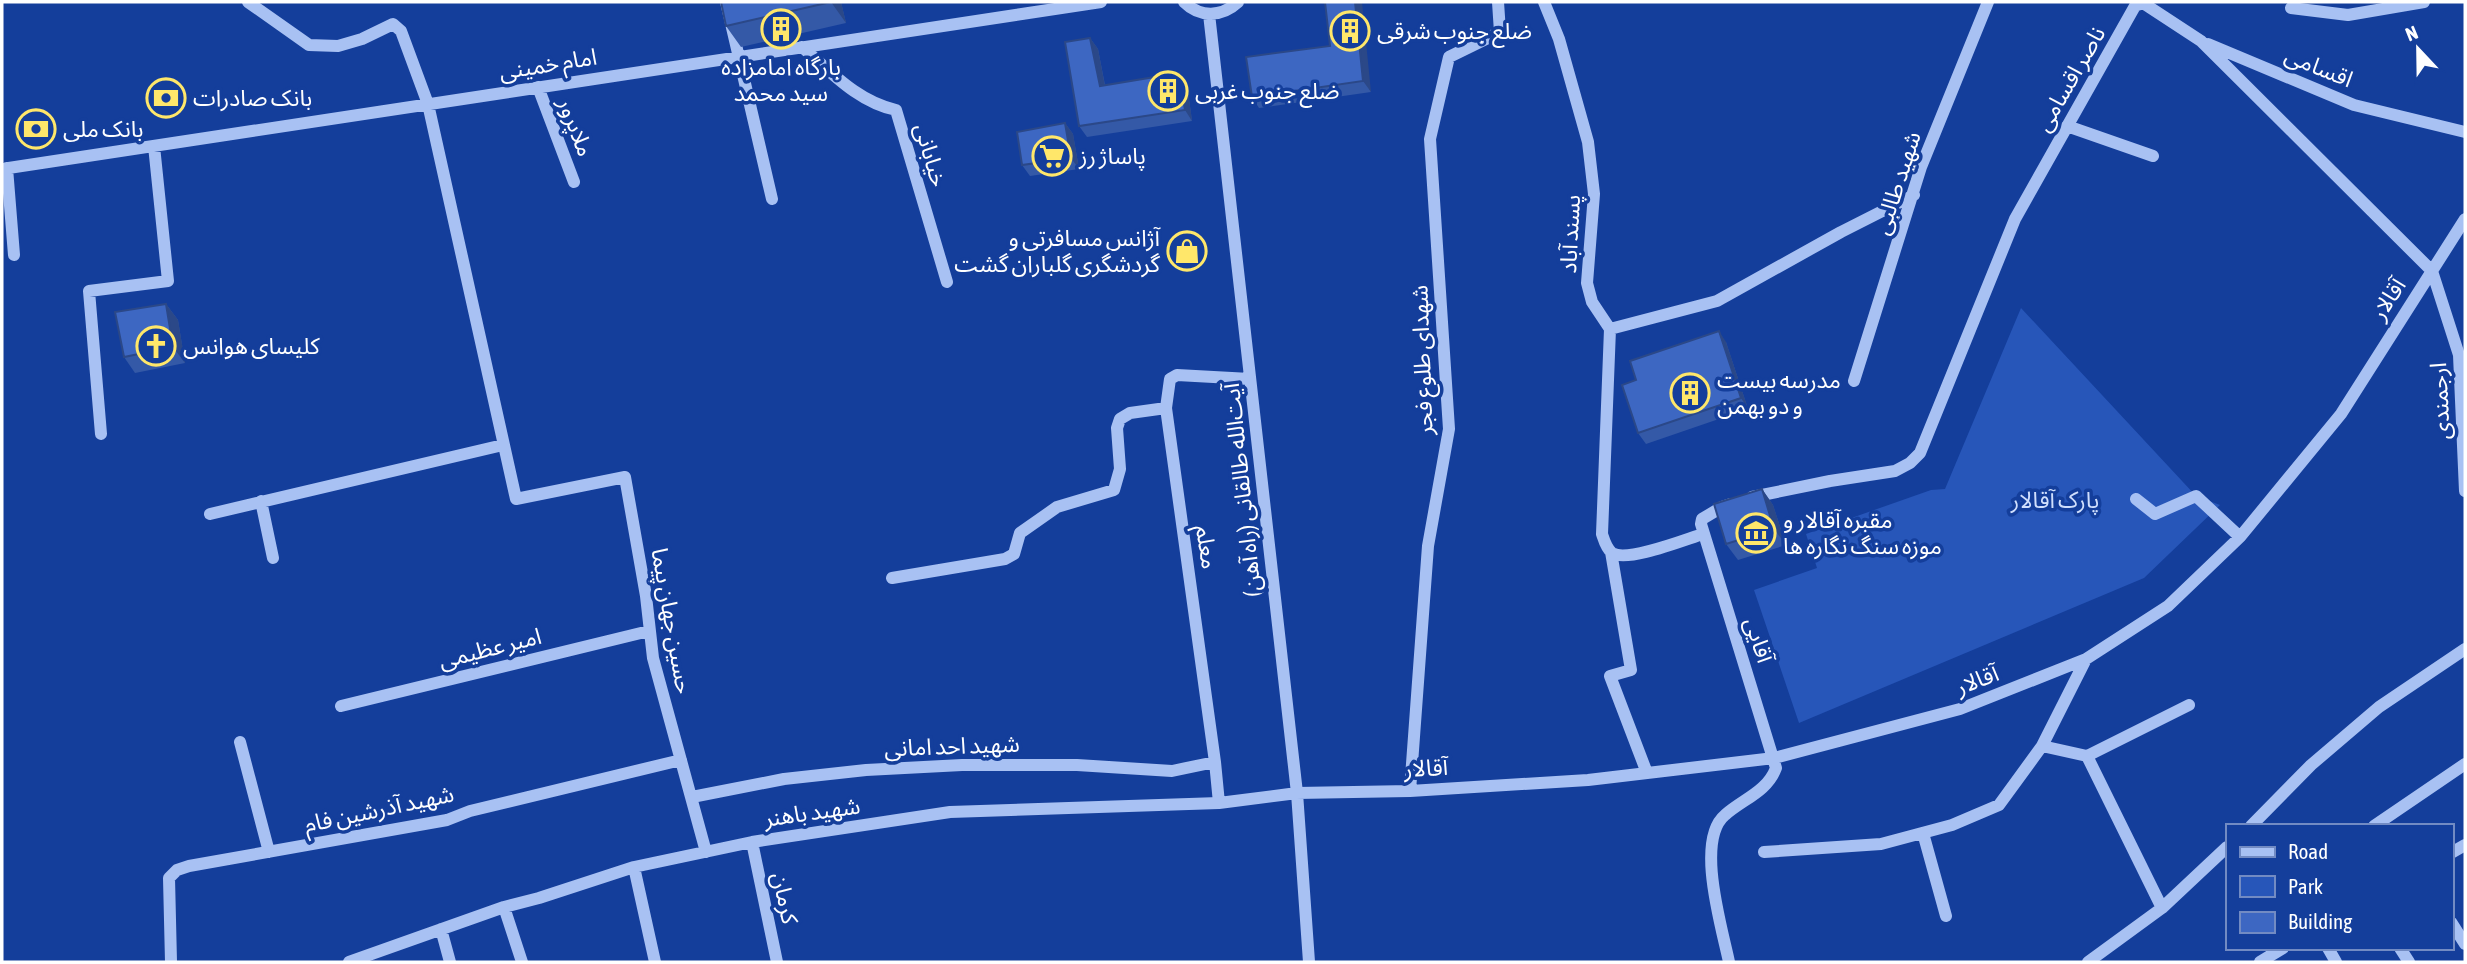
<svg xmlns="http://www.w3.org/2000/svg" width="2467" height="964" font-family="'Asap Condensed','Noto Sans Arabic',sans-serif">
	<style>
		.green { fill: #2756b9 }
		.lines { fill: none; stroke-linecap: round; stroke-linejoin: round }
		.minor { stroke: #a8c1f3; stroke-width: 12 }
		.wall { fill: #3459a7 }
		.shaded-wall { fill: #2b4888 }
		.building { fill: #3d67c2; stroke: #2b4888; stroke-width: 2 }
		.labels { text-anchor: middle; dominant-baseline: central; stroke-width: 7; stroke-linejoin: round; paint-order: stroke }
		.poi-label { font-size: 23px; fill: #fff; stroke: #143e9b; text-anchor: start }
		.street-label { font-size: 23px; fill: #fff; stroke: #143e9b }
		.park-label { font-size: 23px; fill: #d0dffd; stroke: #143e9b }
	</style>
	<rect width="100%" height="100%" fill="#143e9b"/>
	<!-- green -->
	<path class="green" d="M2021,308l175,188 24,9 -76,73 -345,145 -45,-133 63,-22 -11,-34 125,-44 14,-1z"/>
	<g class="lines">
		<!-- minor -->
		<path class="minor" d="M248,2l61,43 29,1 24,-7 31,-15 8,7 27,73 88,395 109,-22 21,119 7,62 53,194
			M726,2l46,197
			M1184,2c16,16 38,15 54,0
			M1544,2l15,37 29,103 6,52 -7,89 5,19 18,27 -8,205c2,6 4,14 10,19 15,10 74,-14 91,-19
			M2291,8l57,7 76,-13
			M1209,14l88,779 12,169
			M2208,44l146,61 111,27
			M802,47c29,25 56,55 94,63l51,172
			M538,87l36,95
			M2067,126l86,30
			M7,168l7,87
			M2,169l1099,-167
			M1610,329l107,-28 124,-69 73,-37
			M1854,381l67,-214 67,-165
			M101,434l-12,-143 79,-10 -14,-135
			M1752,497l78,-16 65,-10 15,-8 10,-10 95,-234 120,-213 8,-3 58,38 231,230 27,84 6,136
			M2136,499l19,15 41,-18 44,41
			M261,501l12,57
			M210,514l293,-69
			M1611,552l20,118 -21,6 37,97
			M892,578l113,-19 9,-5 6,-21 37,-26 57,-17 6,-21 -3,-41 3,-9 10,-6 36,-5
			M2086,659l-44,87 45,10 75,152
			M341,706l308,-75
			M240,742l29,110
			M2087,756l102,-51
			M1410,791l18,-245 21,-117 -19,-290 19,-82 51,-25 -2,-30
			M692,797l92,-18 82,-9 96,-5h115l95,6 43,-9
			M1219,803l-4,-41 -49,-354 4,-29 7,-4 73,4
			M2251,826l60,-61 68,-58 86,-58
			M2374,826l91,-62
			M1923,833l23,83
			M752,842l25,120
			M1764,852l117,-8 71,-19 47,-20 43,-59
			M2451,853l14,-8
			M634,867l21,95
			M504,907l18,55
			M2451,922l14,22
			M441,929l9,33
			M2328,948l8,14
			M2400,948l9,14
			M171,962l-2,-84 8,-8 12,-4 258,-46 23,-9 211,-51
			M349,962l155,-55 35,-9 95,-31 118,-25 198,-30 269,-9 78,-10 113,-2 178,-11 186,-22 186,-49 126,-50 82,-53 72,-69 101,-123 124,-195
			M1729,962c-7,-34 -34,-122 -4,-147 18,-16 42,-23 51,-47l-75,-244 1,-5 20,-12 9,-3
			M2088,962l74,-54 65,-61
			M2260,962l23,-14"/>
	</g>
	<!-- wall -->
	<path class="wall" d="M721,2h120l5,21 -105,24 -15,-21z
		M1325,2l46,90 -112,16 -7,-11 78,-51z
		M1090,38l8,11 7,36 82,-1 5,37 -105,16 -8,-11z
		M1065,123l8,11 6,35 -49,7 -8,-11z
		M1193,244v23l-11,-3 -4,-5z
		M166,304l12,16 7,43 -50,10 -11,-16z
		M1726,342l22,67 -102,35 -8,-11 -2,-53z
		M1762,489l11,16 13,40 -48,15 -12,-16z"/>
	<!-- shaded-wall -->
	<path class="shaded-wall" d="M831,2h10l5,21z
		M1355,2h7l9,90 -8,-11z
		M1090,38l8,11 9,48 -7,-11z
		M1179,73l8,11 5,37 -7,-11z
		M1065,123l8,11 6,35 -8,-11z
		M1189,239l4,5v23l-4,-6z
		M166,304l12,16 7,43 -12,-16z
		M1719,331l7,11 22,67 -7,-11z
		M1762,489l11,16 13,40 -12,-16z"/>
	<!-- building -->
	<path class="building" d="M721,2h110l-105,24z
		M1325,2h30l8,79 -111,16 -6,-40 84,-11z
		M1090,38l10,48 79,-13 6,37 -106,16 -14,-84z
		M1065,123l6,35 -49,7 -5,-33z
		M1189,239v22l-11,-2v-19z
		M166,304l7,43 -49,10 -9,-45z
		M1719,331l22,67 -103,35 -16,-48 14,-5 -6,-19z
		M1762,489l12,40 -48,15 -12,-40z"/>
	<!-- icons -->
	<defs>
		<g id="building-ring" transform="scale(2.0125)"><circle r="9.5" fill="#143e9b" stroke="#ffe76a" stroke-width="1.5"/><path d="M-4-6H4V6H1V3H-1V6H-4ZM-2.5-4.3h1.7v1.8h-1.7ZM.8-4.3h1.7v1.8H.8ZM-2.5-1h1.7V.8h-1.7ZM.8-1h1.7V.8H.8Z" fill="#ffe76a"/></g>
		<g id="bank-ring" transform="scale(2.0125)"><circle r="9.5" fill="#143e9b" stroke="#ffe76a" stroke-width="1.5"/><path d="M-6-4H6V4H-6ZM0-2.3a2.3 2.3 0 1 0 0 4.6a2.3 2.3 0 1 0 0-4.6Z" fill="#ffe76a"/></g>
		<g id="supermarket-ring" transform="scale(2.0125)"><circle r="9.5" fill="#143e9b" stroke="#ffe76a" stroke-width="1.5"/><path d="M-6-5.5h2.5l.6 2H6L4.5 2H-2.5L-4.4-4H-6ZM-1.5 3.2a1.3 1.3 0 1 0 .1 0ZM3 3.2a1.3 1.3 0 1 0 .1 0Z" fill="#ffe76a"/></g>
		<g id="shop-ring" transform="scale(2.0125)"><circle r="9.5" fill="#143e9b" stroke="#ffe76a" stroke-width="1.5"/><path d="M-5-2.5h2.3a2.7 3.5 0 0 1 5.4 0H5L5.5 6h-11ZM-1.5-2.5h3a1.5 2.3 0 0 0-3 0Z" fill="#ffe76a"/></g>
		<g id="church-ring" transform="scale(2.0125)"><circle r="9.5" fill="#143e9b" stroke="#ffe76a" stroke-width="1.5"/><path d="M-1.2-6h2.4v3.5h3.3v2.4h-3.3V6h-2.4V-.1h-3.3v-2.4h3.3Z" fill="#ffe76a"/></g>
		<g id="museum-ring" transform="scale(2.0125)"><circle r="9.5" fill="#143e9b" stroke="#ffe76a" stroke-width="1.5"/><path d="M0-6L6-3V-2H-6V-3ZM-5-1h2V3h-2ZM-1-1h2V3h-2ZM3-1h2V3H3ZM-6 4H6V6H-6Z" fill="#ffe76a"/></g>
	</defs>
	<g fill-rule="evenodd">
		<use href="#building-ring" x="781" y="29"/>
		<use href="#building-ring" x="1350" y="31"/>
		<use href="#building-ring" x="1168" y="91"/>
		<use href="#bank-ring" x="166" y="98"/>
		<use href="#bank-ring" x="36" y="129"/>
		<use href="#supermarket-ring" x="1052" y="156"/>
		<use href="#shop-ring" x="1187" y="251"/>
		<use href="#church-ring" x="156" y="346"/>
		<use href="#building-ring" x="1690" y="393"/>
		<use href="#museum-ring" x="1756" y="533"/>
	</g>
	<g class="labels">
		<!-- poi labels -->
		<g class="poi-label">
			<text x="1377" y="31">ضلع جنوب شرقی</text>
			<text x="781" y="67" text-anchor="middle">بارگاه امامزاده<tspan x="781" dy="26">سید محمد</tspan></text>
			<text x="1195" y="91">ضلع جنوب غربی</text>
			<text x="193" y="98">بانک صادرات</text>
			<text x="63" y="129">بانک ملی</text>
			<text x="1079" y="156">پاساژ رز</text>
			<text x="1160" y="238" text-anchor="end">آژانس مسافرتی و<tspan x="1160" dy="26">گردشگری گلباران گشت</tspan></text>
			<text x="183" y="346">کلیسای هوانس</text>
			<text x="1717" y="380">مدرسه بیست<tspan x="1717" dy="26">و دو بهمن</tspan></text>
			<text x="1783" y="520">مقبره آقالار و<tspan x="1783" dy="26">موزه سنگ نگاره ها</tspan></text>
		</g>
		<!-- street labels -->
		<g class="street-label">
			<text transform="translate(548 64) rotate(-9)">امام خمینی</text>
			<text transform="translate(2319 67) rotate(22)">اقسامی</text>
			<text transform="translate(2070 79) rotate(-60)">ناصر اقسامی</text>
			<text transform="translate(576 127) rotate(69)">ملاپرور</text>
			<text transform="translate(931 155) rotate(74)">خیابانی</text>
			<text transform="translate(1897 183) rotate(-72)">شهید طالبی</text>
			<text transform="translate(1570 234) rotate(-87)">پسند آباد</text>
			<text transform="translate(2388 299) rotate(-57)">آقالار</text>
			<text transform="translate(1422 360) rotate(-92)">شهدای طلوع فجر</text>
			<text transform="translate(2440 401) rotate(-93)">ارجمندی</text>
			<text transform="translate(1242 490) rotate(-96)">(راه آهن) آیت‌الله طالقانی</text>
			<text transform="translate(1207 547) rotate(82)">معلم</text>
			<text transform="translate(672 621) rotate(80)">حسین جهان پیما</text>
			<text transform="translate(1759 640) rotate(72)">آقایی</text>
			<text transform="translate(490 648) rotate(-14)">امیر عظیمی</text>
			<text transform="translate(1977 680) rotate(-21)">آقالار</text>
			<text transform="translate(952 746) rotate(-2)">شهید احد امانی</text>
			<text transform="translate(1426 768) rotate(-3)">آقالار</text>
			<text transform="translate(379 809) rotate(-12)">شهید آذرشین فام</text>
			<text transform="translate(812 812) rotate(-8)">شهید باهنر</text>
			<text transform="translate(785 898) rotate(78)">کرمان</text>
		</g>
		<!-- park labels -->
		<g class="park-label">
			<text x="2055" y="500">پارک آقالار</text>
		</g>
	</g>
	<!-- border -->
	<rect width="2467" height="964" fill="none" stroke="#ffffff" stroke-width="7"/>
	<!-- legend -->
	<rect x="2226" y="824" width="228" height="126" fill="#143e9b" stroke="#728bc3" stroke-width="2"/>
	<rect x="2240" y="847" width="35" height="10" fill="#a8c1f3" stroke="#728bc3" stroke-width="2"/>
	<text x="2288" y="859" font-size="21" fill="#ffffff">Road</text>
	<rect x="2240" y="876" width="35" height="21" fill="#2756b9" stroke="#728bc3" stroke-width="2"/>
	<text x="2288" y="894" font-size="21" fill="#ffffff">Park</text>
	<rect x="2240" y="912" width="35" height="21" fill="#3d67c2" stroke="#728bc3" stroke-width="2"/>
	<text x="2288" y="929" font-size="21" fill="#ffffff">Building</text>
	<!-- north arrow -->
	<g transform="translate(2418 49) rotate(338)" stroke="#143e9b" stroke-width="5" paint-order="stroke">
	<path d="M0-5L12 26L0 18L-12 26Z" fill="#ffffff"/>
	<text y="-10" font-size="19" font-weight="bold" text-anchor="middle" fill="#ffffff">N</text>
	</g>
</svg>
